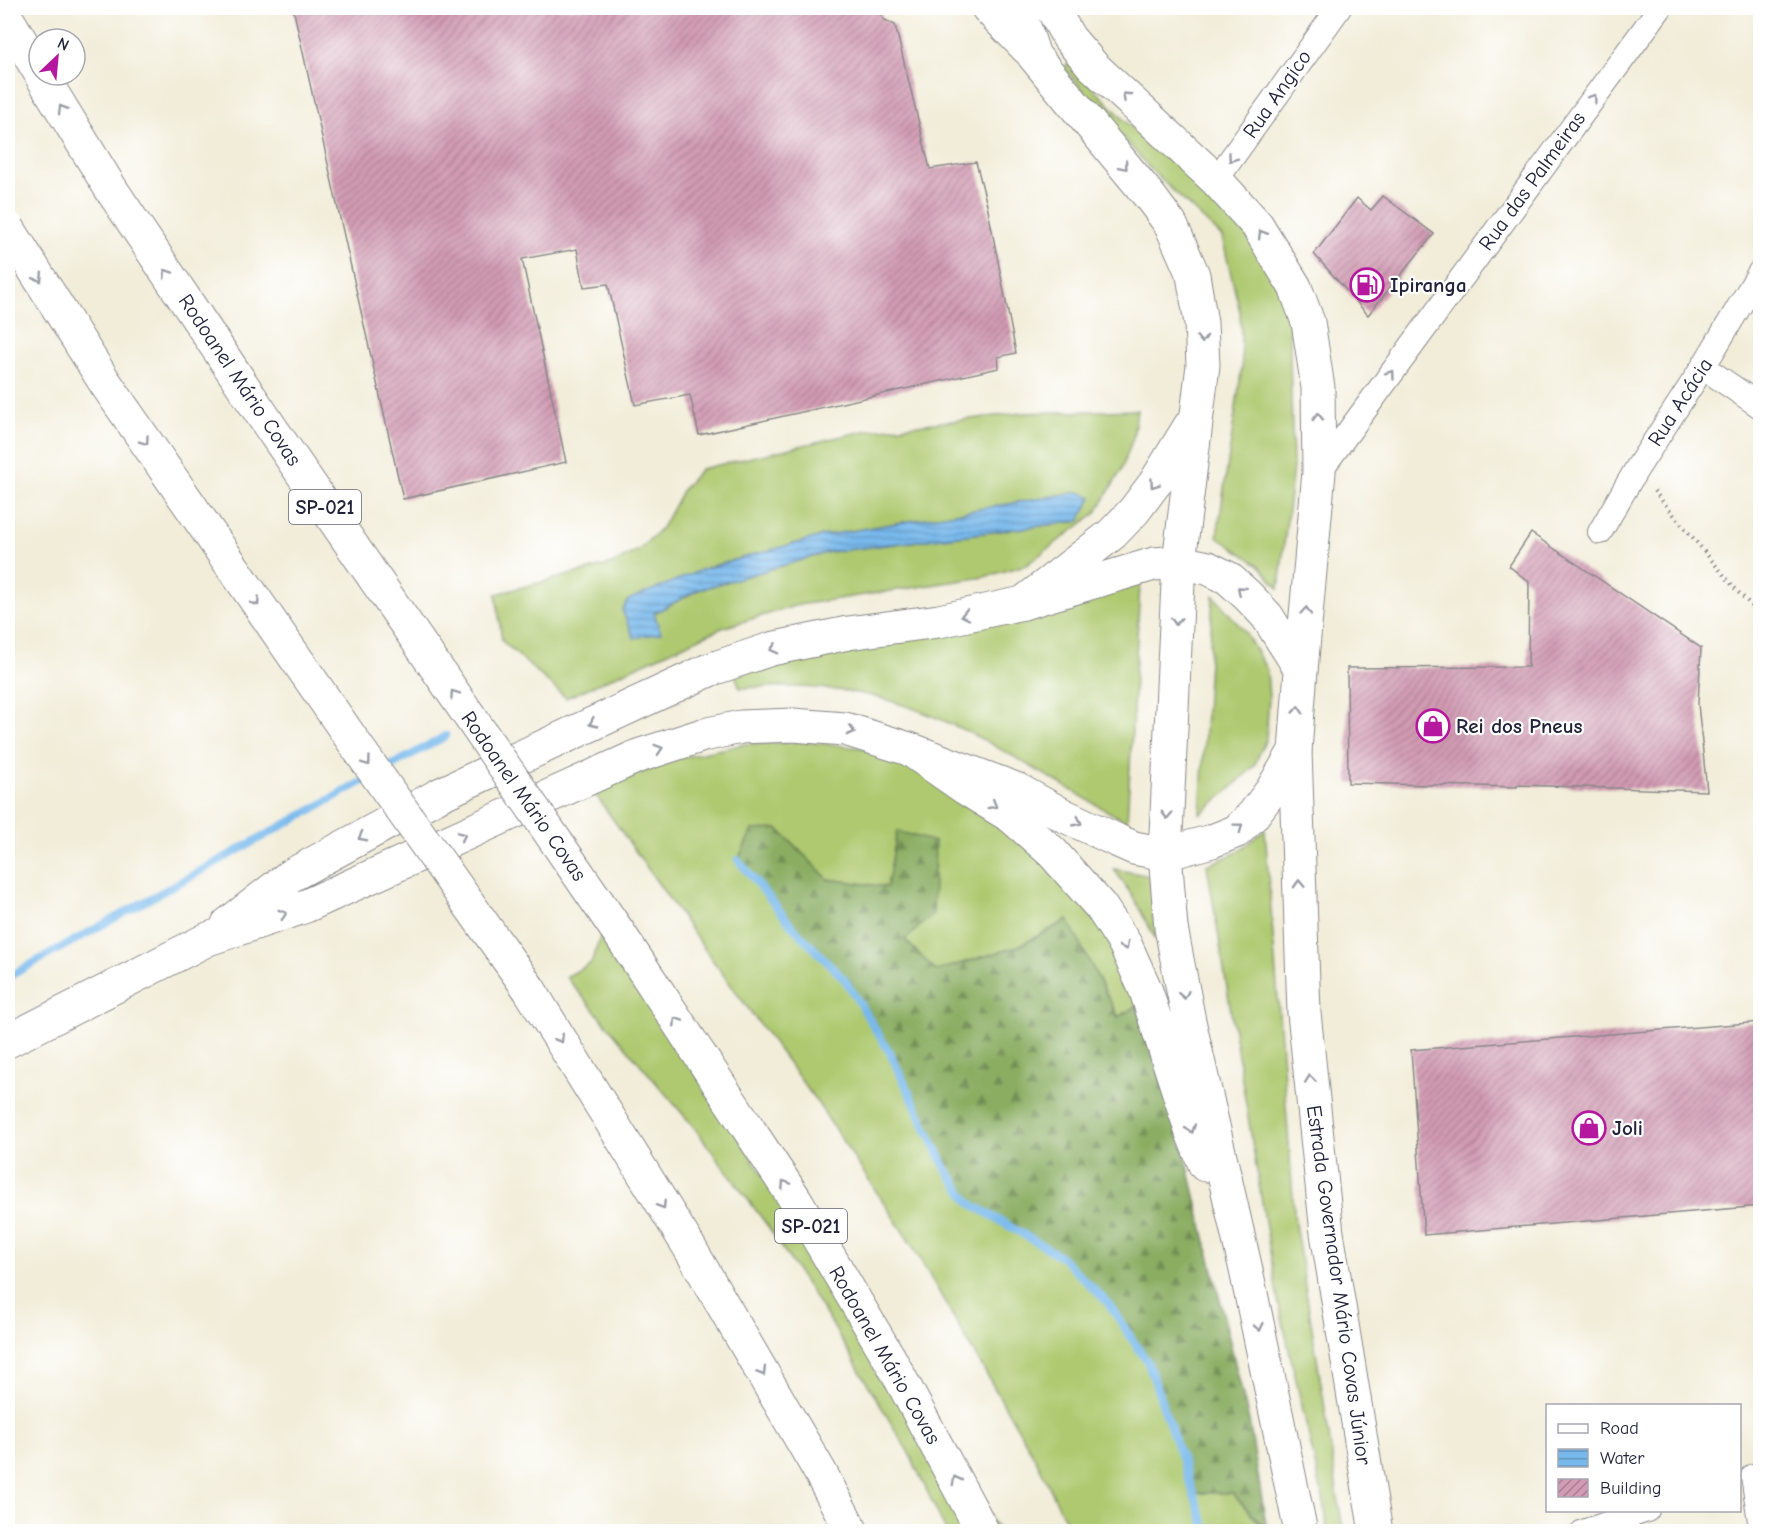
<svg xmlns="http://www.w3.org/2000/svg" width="1768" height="1539" font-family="'Comic Neue',sans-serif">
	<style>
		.grass { fill: #aec96f; stroke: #687655; stroke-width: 1.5; fill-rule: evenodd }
		.forest { fill: url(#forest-firs); stroke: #56684e; stroke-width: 1.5 }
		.water { fill: url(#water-rules); stroke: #4d6e94; stroke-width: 1.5 }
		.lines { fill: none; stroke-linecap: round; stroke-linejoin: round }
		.stream { stroke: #78b9ec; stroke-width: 8 }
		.building { fill: url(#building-hatch) }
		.street-casing { stroke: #8a888a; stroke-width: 26 }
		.secondary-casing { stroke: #8a888a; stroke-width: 35 }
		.highway-casing { stroke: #8a888a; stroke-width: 35 }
		.path { stroke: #8a888a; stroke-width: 4; stroke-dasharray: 1.5 4.5; stroke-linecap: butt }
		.street { stroke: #fff; stroke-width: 24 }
		.secondary { stroke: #fff; stroke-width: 33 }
		.highway { stroke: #fff; stroke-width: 33 }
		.highway-bridge-casing { stroke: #8a888a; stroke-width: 35; stroke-linecap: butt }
		.highway-bridge { stroke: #fff; stroke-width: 33 }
		.oneway { stroke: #9c9ca7 }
		.labels { text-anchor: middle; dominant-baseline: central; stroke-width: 4.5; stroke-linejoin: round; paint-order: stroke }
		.shield { fill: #fff; stroke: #646476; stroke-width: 1.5 }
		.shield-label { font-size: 20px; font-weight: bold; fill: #22223b }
		.street-label { font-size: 21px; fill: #22223b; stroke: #fff }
		.poi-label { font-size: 21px; font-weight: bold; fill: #22223b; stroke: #fff; text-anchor: start }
	</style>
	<defs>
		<pattern id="forest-firs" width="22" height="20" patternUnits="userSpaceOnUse" patternTransform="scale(1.5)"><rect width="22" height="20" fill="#8aad62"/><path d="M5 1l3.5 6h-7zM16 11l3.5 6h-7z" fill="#708c52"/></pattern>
		<pattern id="water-rules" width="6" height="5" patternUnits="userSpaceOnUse" patternTransform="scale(1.5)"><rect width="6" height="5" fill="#78b9ec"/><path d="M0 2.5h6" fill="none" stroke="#6296c0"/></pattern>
		<pattern id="building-hatch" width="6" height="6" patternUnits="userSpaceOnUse" patternTransform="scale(1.5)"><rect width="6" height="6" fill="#d29bb3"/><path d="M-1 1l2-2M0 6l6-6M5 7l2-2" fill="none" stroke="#aa7e93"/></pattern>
	</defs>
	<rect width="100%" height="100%" fill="#fff"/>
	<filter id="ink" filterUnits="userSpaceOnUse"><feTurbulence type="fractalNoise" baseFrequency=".0167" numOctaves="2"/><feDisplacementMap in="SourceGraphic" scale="12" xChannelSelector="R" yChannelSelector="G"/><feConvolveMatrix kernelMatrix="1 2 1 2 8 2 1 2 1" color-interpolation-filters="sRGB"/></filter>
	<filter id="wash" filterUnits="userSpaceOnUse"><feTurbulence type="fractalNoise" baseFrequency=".008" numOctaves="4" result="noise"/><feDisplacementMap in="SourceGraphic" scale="24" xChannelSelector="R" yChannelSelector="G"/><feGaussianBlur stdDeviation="1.35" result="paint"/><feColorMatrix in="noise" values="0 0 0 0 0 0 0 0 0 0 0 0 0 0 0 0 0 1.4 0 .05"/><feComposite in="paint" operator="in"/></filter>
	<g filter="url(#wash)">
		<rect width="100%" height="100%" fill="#f2edd9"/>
		<!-- grass -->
		<path class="grass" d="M1069,63l71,73 67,55 32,34 29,41 22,48v43l3,110 -14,122 -20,-24 -42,-28 25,-171 -2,-54 -18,-75 -72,-68 -86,-101z
			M1137,410l-4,28 -12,33 -25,42 -70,52 -42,12 -186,28 -76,23 -156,70 -64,-57 -6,-47 116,-30 27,-14 24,-24 20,-37 18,-20 163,-38 158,-18zM1078,492l14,5 -13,24 -250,31 -131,38 -44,23 52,-45 116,-32z
			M1140,584l-13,238c-83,-45 -171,-109 -264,-128 -41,-8 -82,-9 -123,-6l-5,-13 14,-10z
			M1213,595l32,37 22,38 2,28 -3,41 -12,27 -27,26 -27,22z
			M807,742l64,7 55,18 99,65 82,103 30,71 -18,11 -52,-97 -48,26 -83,25 -31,-31 -18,-53 -59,-8 -50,-50 -40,31 56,68 51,52 45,73 80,150 90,53 48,47 124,190 35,38h-196l-36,-73 -122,-211 -96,-145 -109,-148 -115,-163 86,-33 66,-14z
			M1265,830l30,394 29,178 19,129h-16l-2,-24 -47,-206 -71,-436 29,-12z
			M1114,869l37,7 1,33 4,31 -23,-43z
			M602,932l397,599h-53l-37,-78 -82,-137 -60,-91 -74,-99 -127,-149 25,-14z"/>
		<!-- forest -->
		<path class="forest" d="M778,829l50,50 59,8 10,-56 38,11 -2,72 -28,26 31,31 83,-25 49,-26 50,97 19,-11 48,148 64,267 18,109 -35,-37h-38l-51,-138 -35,-52 -48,-47 -90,-53 -24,-34 -56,-116 -45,-73 -51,-52 -56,-68 14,-30z"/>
		<!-- water -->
		<path class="water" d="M1078,492l14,5 -13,24 -250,31 -131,38 -44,23 7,20 -27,5 -12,-28 6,-10 78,-32 116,-32z"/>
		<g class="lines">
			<!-- stream -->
			<path class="stream" d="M383,770l63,-34
				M738,860l56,68 51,52 45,73 56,116 24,34 90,53 48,47 40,60 59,169
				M8,977l361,-199"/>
		</g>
		<g id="blocks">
			<!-- building -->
			<path class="building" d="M293,8h587l3,11 12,6 35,144 46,-7 11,43 29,148 -18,4 1,11 -300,67 -9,-40 -55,10 -27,-121 -24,3 -7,-38 -55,10 44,203 -163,37z
				M1383,196l51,38 -66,81 -54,-61 43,-56 14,12z
				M1531,533l170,115 -3,56 9,87 -190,-6v2l-169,-4 -1,-115 181,-1 1,-85 -20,-16z
				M1761,1022v184l-337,29 -13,-185z"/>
		</g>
	</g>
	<g filter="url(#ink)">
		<use href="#blocks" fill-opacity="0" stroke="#8a888a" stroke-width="1.5"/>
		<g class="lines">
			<!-- street casing -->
			<g class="street-casing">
				<path id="street" d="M1216,180l123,-172
					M1703,367l57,39
					M1319,472l341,-464
					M1600,532l36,-62 67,-103 57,-95
					M1753,1476l7,45
					M1583,1532l64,-22"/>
			</g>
			<!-- secondary casing -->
			<g class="secondary-casing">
				<path id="secondary" d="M228,924l62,-48 149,-81 270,-125 62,-21 77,-16 91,-12 84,-18 131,-39 25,-2 29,6 20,10 20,18 19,20 34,54
					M8,1041l200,-102 98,-33 332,-150 65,-21 38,-8 52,-2 52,4 64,20 109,41 45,25 53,25 18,8 31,6 47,-13 25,-10 16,-16 19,-25 23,-39"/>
			</g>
			<!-- highway casing -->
			<g class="highway-casing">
				<path id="highway" d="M988,8l40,41
					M1018,8l16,48 117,142 20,27 22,50 8,48 2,42 -24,197 -14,292 6,74 18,93 57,249 55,262
					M1052,8l17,30 24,28 123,114 41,45 38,62 13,35 10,66 1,84 -18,198 -6,81 9,262 23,220 49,299
					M8,20l31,51
					M1023,603l89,-69 22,-23 21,-28 35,-57
					M909,749l56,39 47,29 40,35 49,55 24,37 21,47 45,139 14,35
					M619,933l176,266 96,162 92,171
					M529,989l159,256 131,225 33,62"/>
			</g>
			<!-- path -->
			<path class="path" d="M1654,491l84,101 22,22"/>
			<!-- street -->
			<use href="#street" class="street"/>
			<!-- secondary -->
			<use href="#secondary" class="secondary"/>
			<!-- highway -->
			<use href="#highway" class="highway"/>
			<!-- highway-bridge casing -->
			<g class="highway-bridge-casing">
				<path id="highway-bridge" d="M41,75l70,114 160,239 348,505
					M8,228l96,153 256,370 169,238"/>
			</g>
			<!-- highway-bridge -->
			<use href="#highway-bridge" class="highway-bridge"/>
		</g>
		<!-- one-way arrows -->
		<defs><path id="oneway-chevron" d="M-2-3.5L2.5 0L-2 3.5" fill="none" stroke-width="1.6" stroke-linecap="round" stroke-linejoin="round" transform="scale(1.5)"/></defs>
		<g class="oneway">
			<use href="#oneway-chevron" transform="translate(1126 96) rotate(-137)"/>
			<use href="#oneway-chevron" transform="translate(1593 98) rotate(-54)"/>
			<use href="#oneway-chevron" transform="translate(62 109) rotate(-121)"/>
			<use href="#oneway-chevron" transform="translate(1232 158) rotate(125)"/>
			<use href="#oneway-chevron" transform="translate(1124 166) rotate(50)"/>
			<use href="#oneway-chevron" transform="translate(1262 234) rotate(-121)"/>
			<use href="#oneway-chevron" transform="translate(167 273) rotate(-124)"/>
			<use href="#oneway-chevron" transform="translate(39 278) rotate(58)"/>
			<use href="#oneway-chevron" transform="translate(1202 339) rotate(88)"/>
			<use href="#oneway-chevron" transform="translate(1391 374) rotate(-54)"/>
			<use href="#oneway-chevron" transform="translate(1318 417) rotate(-91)"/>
			<use href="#oneway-chevron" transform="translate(145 441) rotate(55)"/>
			<use href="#oneway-chevron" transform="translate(1154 484) rotate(125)"/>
			<use href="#oneway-chevron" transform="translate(1241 590) rotate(-139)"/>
			<use href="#oneway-chevron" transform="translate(256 602) rotate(55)"/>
			<use href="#oneway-chevron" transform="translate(1306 611) rotate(-85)"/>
			<use href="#oneway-chevron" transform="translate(965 615) rotate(168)"/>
			<use href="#oneway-chevron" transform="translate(1176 621) rotate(93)"/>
			<use href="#oneway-chevron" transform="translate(774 649) rotate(165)"/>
			<use href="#oneway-chevron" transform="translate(454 694) rotate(-125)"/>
			<use href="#oneway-chevron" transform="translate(1298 710) rotate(-86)"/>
			<use href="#oneway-chevron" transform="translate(593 723) rotate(155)"/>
			<use href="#oneway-chevron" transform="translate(851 731) rotate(15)"/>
			<use href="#oneway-chevron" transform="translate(659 749) rotate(-18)"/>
			<use href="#oneway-chevron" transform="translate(367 762) rotate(54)"/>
			<use href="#oneway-chevron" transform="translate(993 805) rotate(31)"/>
			<use href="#oneway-chevron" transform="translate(1167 815) rotate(92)"/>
			<use href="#oneway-chevron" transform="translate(1078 822) rotate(26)"/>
			<use href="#oneway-chevron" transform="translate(1239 827) rotate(-37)"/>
			<use href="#oneway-chevron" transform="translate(462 836) rotate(-24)"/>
			<use href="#oneway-chevron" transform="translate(362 837) rotate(152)"/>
			<use href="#oneway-chevron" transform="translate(1299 884) rotate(-92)"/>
			<use href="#oneway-chevron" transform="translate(283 914) rotate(-18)"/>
			<use href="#oneway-chevron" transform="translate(1125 946) rotate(62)"/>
			<use href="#oneway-chevron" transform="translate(1184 995) rotate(79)"/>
			<use href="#oneway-chevron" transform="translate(677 1021) rotate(-123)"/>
			<use href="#oneway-chevron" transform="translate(560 1039) rotate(58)"/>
			<use href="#oneway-chevron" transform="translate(1310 1079) rotate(-96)"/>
			<use href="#oneway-chevron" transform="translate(1191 1129) rotate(70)"/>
			<use href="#oneway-chevron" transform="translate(785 1184) rotate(-123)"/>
			<use href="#oneway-chevron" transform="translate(662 1205) rotate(58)"/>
			<use href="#oneway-chevron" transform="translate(1259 1327) rotate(78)"/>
			<use href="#oneway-chevron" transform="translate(762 1372) rotate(59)"/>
			<use href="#oneway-chevron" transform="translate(956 1480) rotate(-118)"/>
		</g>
	</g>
	<!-- icons -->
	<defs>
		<g id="fuel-ring" transform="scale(1.725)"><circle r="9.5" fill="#fff" stroke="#b5179e" stroke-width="1.5"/><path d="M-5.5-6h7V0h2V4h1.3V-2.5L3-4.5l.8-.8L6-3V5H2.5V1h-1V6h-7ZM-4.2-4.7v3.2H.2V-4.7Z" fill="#b5179e"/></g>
		<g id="shop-ring" transform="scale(1.725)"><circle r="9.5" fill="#fff" stroke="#b5179e" stroke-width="1.5"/><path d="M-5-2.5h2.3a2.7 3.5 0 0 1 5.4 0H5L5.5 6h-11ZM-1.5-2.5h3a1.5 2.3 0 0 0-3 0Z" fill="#b5179e"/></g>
	</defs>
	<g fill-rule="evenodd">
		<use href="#fuel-ring" x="1367" y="285"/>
		<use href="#shop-ring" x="1433" y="726"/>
		<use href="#shop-ring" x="1589" y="1128"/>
	</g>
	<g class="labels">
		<!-- shield labels -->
		<g class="shield">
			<rect x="289" y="490" width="72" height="34" rx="4.5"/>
			<rect x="775" y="1209" width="72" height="34" rx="4.5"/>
		</g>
		<g class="shield-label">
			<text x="325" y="507">SP-021</text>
			<text x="811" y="1226">SP-021</text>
		</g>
		<!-- street labels -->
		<g class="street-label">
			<text transform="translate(1277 94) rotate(-55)">Rua Angico</text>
			<text transform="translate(1532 181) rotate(-54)">Rua das Palmeiras</text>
			<text transform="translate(240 380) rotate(56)">Rodoanel Mário Covas</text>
			<text transform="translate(1680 402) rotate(-57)">Rua Acácia</text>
			<text transform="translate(524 796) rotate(55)">Rodoanel Mário Covas</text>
			<text transform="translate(1339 1285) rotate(82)">Estrada Governador Mário Covas Júnior</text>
			<text transform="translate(885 1355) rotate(60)">Rodoanel Mário Covas</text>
		</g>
		<!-- poi labels -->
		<g class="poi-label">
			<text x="1390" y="285">Ipiranga</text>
			<text x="1456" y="726">Rei dos Pneus</text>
			<text x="1612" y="1128">Joli</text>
		</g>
	</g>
	<!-- margin -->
	<rect width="1768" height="1539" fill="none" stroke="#fff" stroke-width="30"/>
	<!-- legend -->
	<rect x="1546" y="1404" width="195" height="108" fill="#ffffff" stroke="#a7a7b1" stroke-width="1.5"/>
	<rect x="1558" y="1424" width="30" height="9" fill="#ffffff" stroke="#a7a7b1" stroke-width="1.5"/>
	<text x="1600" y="1434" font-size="18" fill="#22223b">Road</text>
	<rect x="1558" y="1449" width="30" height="18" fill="url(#water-rules)" stroke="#a7a7b1" stroke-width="1.5"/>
	<text x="1600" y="1464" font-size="18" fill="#22223b">Water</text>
	<rect x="1558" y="1479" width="30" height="18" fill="url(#building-hatch)" stroke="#a7a7b1" stroke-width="1.5"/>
	<text x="1600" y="1494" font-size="18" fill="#22223b">Building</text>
	<!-- north arrow -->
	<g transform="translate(57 57) rotate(26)"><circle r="28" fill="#ffffff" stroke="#a7a7b1" stroke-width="1.5"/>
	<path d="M0-4.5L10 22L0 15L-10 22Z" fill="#b5179e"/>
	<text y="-9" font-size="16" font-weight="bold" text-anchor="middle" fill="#22223b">N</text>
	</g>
</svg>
